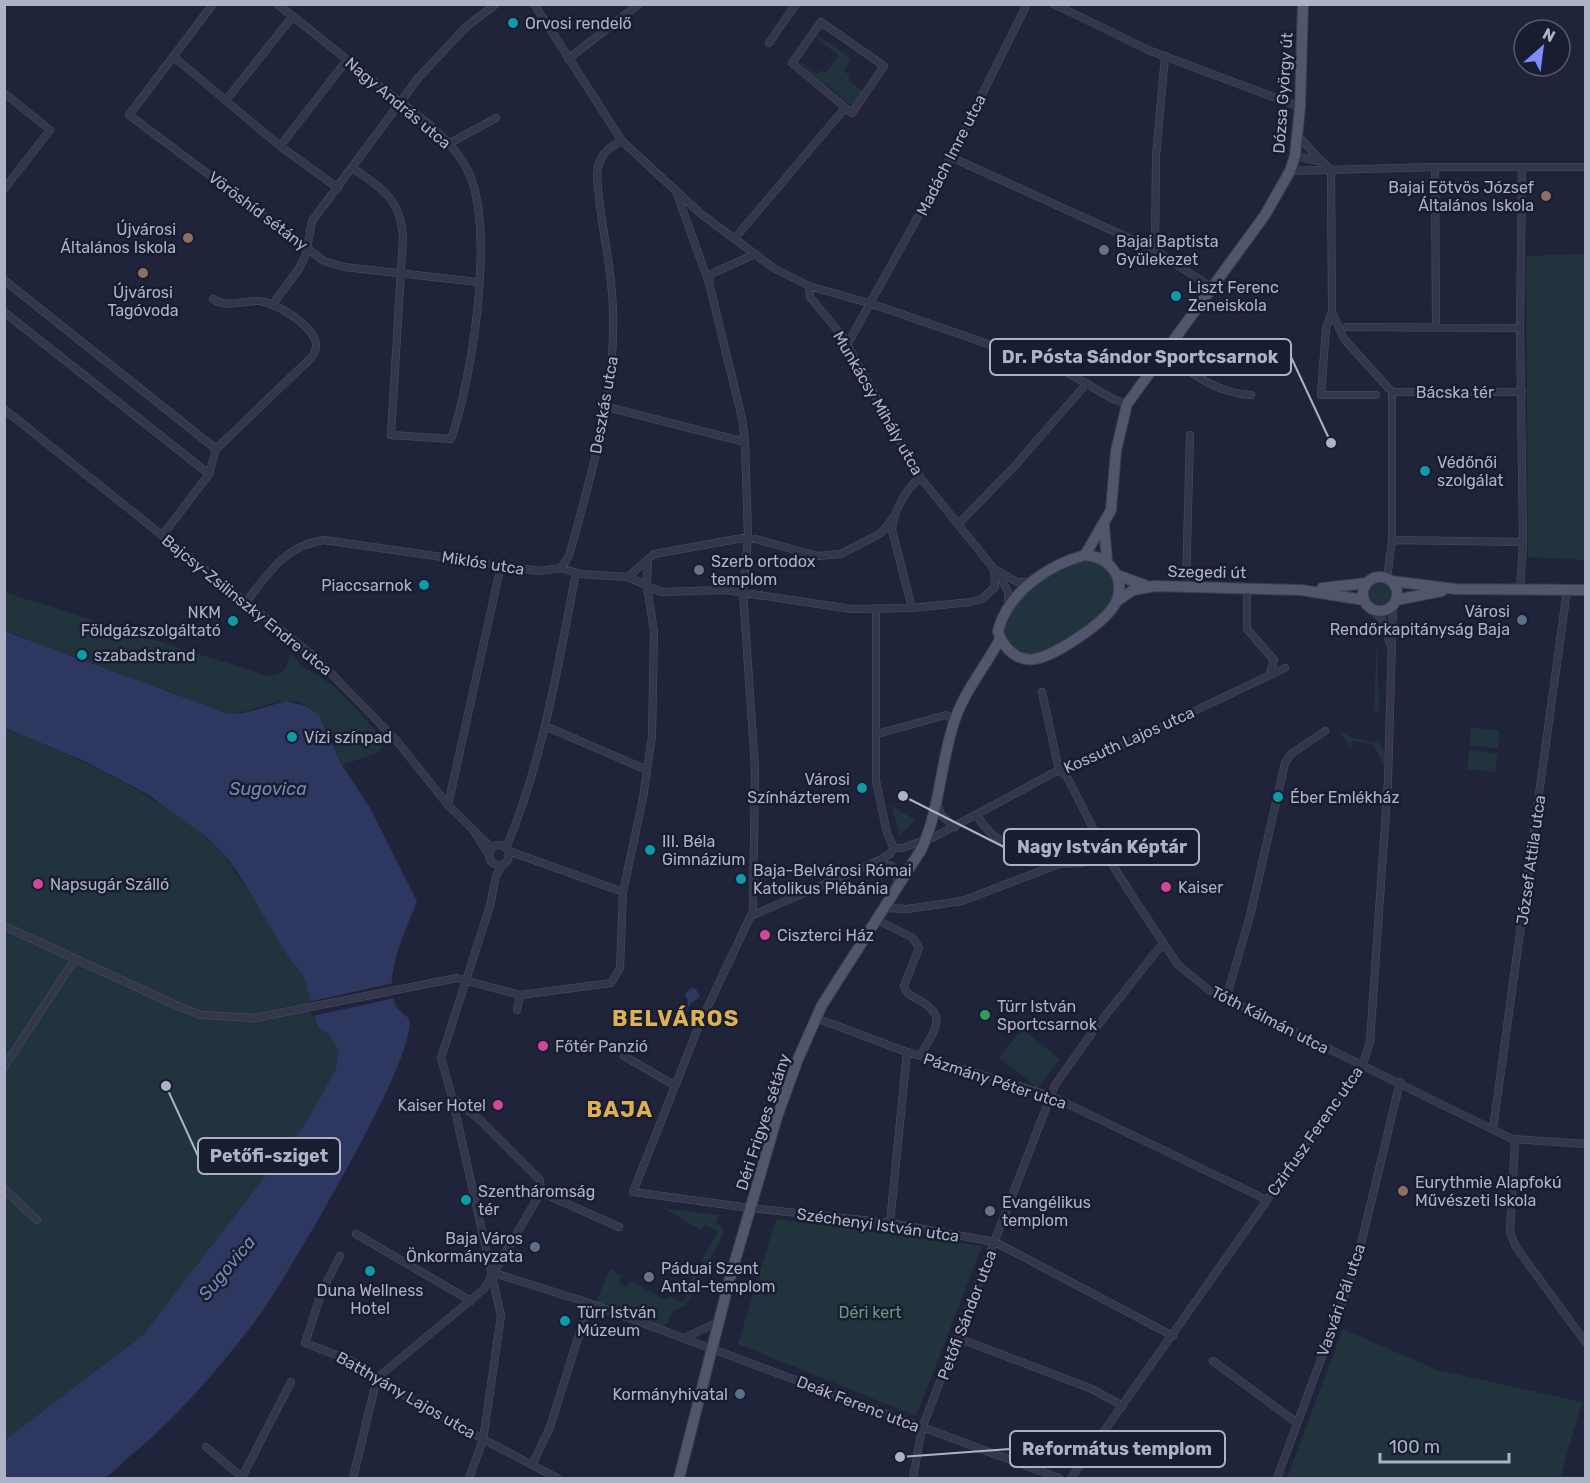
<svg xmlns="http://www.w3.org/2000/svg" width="1590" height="1483" font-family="Rubik,sans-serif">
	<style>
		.green { fill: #21333c }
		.water { fill: #2e3760 }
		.pier { fill: #1f243b }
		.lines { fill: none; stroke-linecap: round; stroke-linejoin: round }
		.street-casing { stroke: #4b4f63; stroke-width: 8 }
		.primary-casing { stroke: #3a3e52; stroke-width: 12 }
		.street { stroke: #33374c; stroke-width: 7 }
		.primary { stroke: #51566c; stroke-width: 10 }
		.culture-dot { fill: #0f9aa8; stroke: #191d30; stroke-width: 2 }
		.education-dot { fill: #8d6e63; stroke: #191d30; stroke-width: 2 }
		.worship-dot { fill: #6b7280; stroke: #191d30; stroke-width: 2 }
		.service-dot { fill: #5c6f8a; stroke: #191d30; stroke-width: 2 }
		.hotel-dot { fill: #d1479c; stroke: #191d30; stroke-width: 2 }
		.leisure-dot { fill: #2e9e5b; stroke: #191d30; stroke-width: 2 }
		.labels { text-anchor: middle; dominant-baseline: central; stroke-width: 5; stroke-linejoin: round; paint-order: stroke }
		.poi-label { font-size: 16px; fill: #aeb2c8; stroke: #191d30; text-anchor: start }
		.street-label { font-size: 16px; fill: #aeb2c8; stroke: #191d30 }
		.park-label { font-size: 16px; fill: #639b7d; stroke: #191d30 }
		.water-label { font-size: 18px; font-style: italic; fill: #7a85b7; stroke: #191d30 }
		.district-label { font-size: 22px; font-weight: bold; letter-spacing: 1.5px; fill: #ddb153; stroke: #191d30 }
		.leader { fill: none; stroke: #aeb2c8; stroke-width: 2 }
		.callout-dot { fill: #aeb2c8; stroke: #191d30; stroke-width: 2 }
		.callout { fill: #191d30; stroke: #aeb2c8; stroke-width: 2 }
		.callout-label { font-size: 18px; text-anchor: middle; font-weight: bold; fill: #aeb2c8 }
	</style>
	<rect width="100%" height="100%" fill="#1f243b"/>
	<!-- green -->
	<path class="green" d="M818,36l33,22 -7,13 6,5 -2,4 16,12 -11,15 -53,-44 1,-1 16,12 4,-4 4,3 14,-17 -23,-18z
		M1585,254v306l-57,-3 -2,-301z
		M1077,559l19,1 15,11c2,9 6,17 2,27 -7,18 -61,56 -81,57 -9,0 -18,-6 -23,-13 -24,-31 46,-72 68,-83z
		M1369 594a11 11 0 1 1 22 0a11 11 0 1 1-22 0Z
		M4,592l264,84c16,0 20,-9 22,-24 13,20 26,20 43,34 18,16 35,36 51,55l-6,12 -36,12c-11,-26 -21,-67 -58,-64 -19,2 -35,12 -55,13l-203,-75 -21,-8z
		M1377,635l2,76h-5z
		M5,728c77,32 154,65 217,124l81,122 15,53 12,9 9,16 -4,19 -30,53 -162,211 -138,105z
		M1471,728l28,2 -1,18 -29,-2z
		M1339,730l13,8 28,5 5,11 -1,12 -11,-22 -21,-3 -2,7z
		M1469,750l29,4 -3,18 -28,-3z
		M891,805l24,15 -15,15z
		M1022,1029l38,30 -22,29 -39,-30z
		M663,1208l56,7 -3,8 7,5v7l-37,70 -13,6 -8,17 -69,-26 14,-33 12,7 -3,7 7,4 5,-6 35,19 3,-4 11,6 6,-2 -1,-10 33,-58 -13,-7 -4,5z
		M776,1219l206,27 -66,170 -178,-72z
		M1343,1329l94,41 145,32 -22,76h-273z"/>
	<!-- water -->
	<path class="water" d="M4,631l225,83 15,-1 42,-12 20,5 13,9 23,50 28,43 47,93c-11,30 -46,97 -8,117 11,36 -121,256 -148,295 -38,51 -83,104 -132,144 -7,6 -16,16 -25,21 -8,4 -84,0 -99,0v-38l138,-105 162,-211 30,-53 4,-19 -9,-16 -12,-9 -15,-53 -12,-13 -55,-91 -14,-18 -17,-16 -58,-42 -63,-33 -79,-33z
		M691,988l5,1 4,8 -10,7 -12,25 -3,-2 13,-25 -3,-8z"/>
	<!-- pier -->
	<path class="pier" d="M394,983l1,15 -83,18 -4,-14z"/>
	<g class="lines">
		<!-- street casing -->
		<g class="street-casing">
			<path id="street" d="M213,4l-84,111 195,146 20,6 134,15
				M277,4c35,27 69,55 104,83 30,24 69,48 87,84 28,58 4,209 -17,268l-60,-4 12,-198c-3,-39 -20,-47 -50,-69
				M534,4l88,137 79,73 74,55 34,17 63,18 189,65 52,30 14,5
				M1054,4l94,46 152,57
				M821,22l63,44 -32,47 -60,-50z
				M769,43l27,-39
				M174,57l106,89 58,42
				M568,59l71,-55
				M4,93l46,37 -46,59
				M227,99l66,-83
				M1298,136l23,25
				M448,144l48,-26
				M280,146l67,-86
				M1295,156l28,6 8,8
				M951,157l204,93 57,38
				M1435,167l1,161
				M1331,170l1,142 12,27 48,53v148l-5,39
				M1290,171l145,-4h151
				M677,194l32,89 33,135 3,24 3,95 -5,55 12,176 -2,143 -53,112 -67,169 117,16 140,15 105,19 178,94
				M735,238l110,-130
				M1155,250l1,-94 9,-100
				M4,280l212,169
				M709,283l2,-9 44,-20
				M809,286l1,11 33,40 77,140 74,92 23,13h13
				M272,305l27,-36 7,-15 6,-33 107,-144 47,-50 30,-23
				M4,312l205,162
				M1332,312l-6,16 -5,67h55
				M1347,327l173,1
				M847,345l104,-188 76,-153
				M1164,353c28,20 51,40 87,42
				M1392,392h130
				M607,407l138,35
				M4,409l313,250 79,81 52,65 44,43
				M959,523l55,-56 73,-84
				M162,536l47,-62 7,-25 96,-92c3,-6 6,-10 3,-17 -6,-17 -39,-37 -56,-39 -17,-1 -30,8 -46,-2
				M1392,540l131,2
				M561,568l8,-12c22,-80 47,-162 44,-246 -1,-46 -14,-90 -16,-136 1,-16 10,-27 25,-33
				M999,574l9,18v13
				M628,577l26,-23 94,-17 70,19 23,-2 40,-21 12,-15
				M1186,587l4,-152
				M1247,588v41l27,31 -4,13
				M1520,590l3,-48 -3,-214 2,-161
				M246,602c23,-29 38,-56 78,-62l215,31 22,-3 20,6 47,3 33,15 64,-2 126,19 61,-1 59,-6 11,-3 13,-12 -1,-18
				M1370,607l13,14 7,23
				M912,608l-20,-78c2,-20 13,-39 28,-53
				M876,610v171l11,52 7,15
				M1042,692l17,78 8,7 40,79 22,35 49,74 31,25 303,149 74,5
				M545,726l102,44
				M877,734l69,-19 9,5
				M937,804l5,12 13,11
				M448,805l53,-240
				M977,816c17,27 48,43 80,48
				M473,830l16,25
				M489 855a10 10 0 1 1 20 0a10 10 0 1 1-20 0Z
				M506,848c37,-87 52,-183 70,-275
				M894,848h8l32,-11 125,-67 49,-18 177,-84
				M509,851l114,41
				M878,861l14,5 7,20
				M885,908l22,1 55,-8 97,-37 24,-1 24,-7
				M753,915l125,-54 12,-7 4,-6
				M877,920l36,18 6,10 -15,38c2,8 7,9 13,13 33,17 17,31 3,57
				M4,926l176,81 21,8 54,3 202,-40 63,17 91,-12 9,-15 3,-76 20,-94 9,-62 2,-104 -7,-46 1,-27
				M1226,999l24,-83 35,-153 6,-9 34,-23
				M517,1010l3,-15
				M816,1018l91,34 144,44 216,104
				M624,1056l50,29
				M4,1067l71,-108
				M1493,1129l74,-539
				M1515,1140l-5,92 6,15 70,96
				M4,1189l33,31
				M541,1192l78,35
				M890,1223l17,-171
				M356,1234l115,67
				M340,1256l-18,35 -17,52 45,17 72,47 135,71
				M494,1273l95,30 470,175
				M684,1338l34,-16
				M958,1338l134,51 31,17
				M1213,1361l84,62
				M206,1447l37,31
				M532,1465l18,-38 39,-124
				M242,1477l49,-95
				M353,1478l24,-100 107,-89 57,-97 -1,-12 -59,-59 -29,-24
				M469,1478l14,-38 18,-124 -49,-219 -11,-39 49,-152 6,-30 7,-12
				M913,1478l9,-50 133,-343 39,-55 69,-87
				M1071,1478l292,-414 7,-22 18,-261 5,-177
				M1277,1478l79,-213 44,-183"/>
		</g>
		<!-- primary casing -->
		<g class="primary-casing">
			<path id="primary" d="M1104,525l3,36
				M1085,555l26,-45 5,-59 11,-47 138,-189 25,-44 5,-15 5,-49 3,-103
				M1085,555c24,2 40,21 32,45 -7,20 -62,56 -82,59 -18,3 -33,-12 -37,-28 10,-39 50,-66 87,-76z
				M1117,575l30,11
				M1363 594a17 17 0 1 1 34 0a17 17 0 1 1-34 0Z
				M1391,581l64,8 131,1
				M1322,588l45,-5
				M1396,600l46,-9
				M1117,601l16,-11 22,-4 146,4 63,10
				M679,1478l51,-200 47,-161 21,-58 24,-54 99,-155c18,-38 19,-81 31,-121 9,-34 32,-60 48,-90"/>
		</g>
		<!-- street -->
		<use href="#street" class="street"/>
		<!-- primary -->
		<use href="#primary" class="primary"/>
	</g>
	<!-- markers -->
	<g class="culture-dot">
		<circle cx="513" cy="23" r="6"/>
		<circle cx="1176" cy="296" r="6"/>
		<circle cx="1425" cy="471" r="6"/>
		<circle cx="424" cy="585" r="6"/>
		<circle cx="233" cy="621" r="6"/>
		<circle cx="82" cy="655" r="6"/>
		<circle cx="292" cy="737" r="6"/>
		<circle cx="862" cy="788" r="6"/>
		<circle cx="1278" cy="797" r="6"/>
		<circle cx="650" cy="850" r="6"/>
		<circle cx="741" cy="879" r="6"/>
		<circle cx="466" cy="1200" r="6"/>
		<circle cx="370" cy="1271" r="6"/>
		<circle cx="565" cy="1321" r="6"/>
	</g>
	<g class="education-dot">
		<circle cx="1546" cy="196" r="6"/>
		<circle cx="188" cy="238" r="6"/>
		<circle cx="143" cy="273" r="6"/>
		<circle cx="1403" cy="1191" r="6"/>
	</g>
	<g class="worship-dot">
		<circle cx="1104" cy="250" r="6"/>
		<circle cx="699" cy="570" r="6"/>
		<circle cx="990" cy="1211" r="6"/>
		<circle cx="649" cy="1277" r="6"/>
	</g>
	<g class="service-dot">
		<circle cx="1522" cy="620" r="6"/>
		<circle cx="535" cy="1247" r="6"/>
		<circle cx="740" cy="1394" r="6"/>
	</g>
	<g class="hotel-dot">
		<circle cx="38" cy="884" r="6"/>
		<circle cx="1166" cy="887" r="6"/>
		<circle cx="765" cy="935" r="6"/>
		<circle cx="543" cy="1046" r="6"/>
		<circle cx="498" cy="1105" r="6"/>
	</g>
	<circle class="leisure-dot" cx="985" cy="1015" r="6"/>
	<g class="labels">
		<!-- poi labels -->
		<g class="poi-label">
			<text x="525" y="23">Orvosi rendelő</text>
			<text x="1534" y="187" text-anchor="end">Bajai Eötvös József<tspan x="1534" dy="18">Általános Iskola</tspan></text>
			<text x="176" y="229" text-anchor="end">Újvárosi<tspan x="176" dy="18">Általános Iskola</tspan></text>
			<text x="1116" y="241">Bajai Baptista<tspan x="1116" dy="18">Gyülekezet</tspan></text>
			<text x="1188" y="287">Liszt Ferenc<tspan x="1188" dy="18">Zeneiskola</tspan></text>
			<text x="143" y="292" text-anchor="middle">Újvárosi<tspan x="143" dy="18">Tagóvoda</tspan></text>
			<text x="1437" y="462">Védőnői<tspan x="1437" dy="18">szolgálat</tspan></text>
			<text x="711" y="561">Szerb ortodox<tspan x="711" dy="18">templom</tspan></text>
			<text x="412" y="585" text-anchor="end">Piaccsarnok</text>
			<text x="1510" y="611" text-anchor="end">Városi<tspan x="1510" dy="18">Rendőrkapitányság Baja</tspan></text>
			<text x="221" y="612" text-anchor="end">NKM<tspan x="221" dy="18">Földgázszolgáltató</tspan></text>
			<text x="94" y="655">szabadstrand</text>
			<text x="304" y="737">Vízi színpad</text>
			<text x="850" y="779" text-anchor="end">Városi<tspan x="850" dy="18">Színházterem</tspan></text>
			<text x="1290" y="797">Éber Emlékház</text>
			<text x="662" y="841">III. Béla<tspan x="662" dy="18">Gimnázium</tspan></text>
			<text x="753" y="870">Baja-Belvárosi Római<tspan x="753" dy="18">Katolikus Plébánia</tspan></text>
			<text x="50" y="884">Napsugár Szálló</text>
			<text x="1178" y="887">Kaiser</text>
			<text x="777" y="935">Ciszterci Ház</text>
			<text x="997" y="1006">Türr István<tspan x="997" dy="18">Sportcsarnok</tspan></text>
			<text x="555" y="1046">Főtér Panzió</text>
			<text x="486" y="1105" text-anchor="end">Kaiser Hotel</text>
			<text x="1415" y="1182">Eurythmie Alapfokú<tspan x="1415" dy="18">Művészeti Iskola</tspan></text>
			<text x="478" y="1191">Szentháromság<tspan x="478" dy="18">tér</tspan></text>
			<text x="1002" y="1202">Evangélikus<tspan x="1002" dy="18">templom</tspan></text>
			<text x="523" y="1238" text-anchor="end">Baja Város<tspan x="523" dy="18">Önkormányzata</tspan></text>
			<text x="661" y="1268">Páduai Szent<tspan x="661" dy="18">Antal–templom</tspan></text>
			<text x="370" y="1290" text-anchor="middle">Duna Wellness<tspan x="370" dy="18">Hotel</tspan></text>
			<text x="577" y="1312">Türr István<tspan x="577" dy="18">Múzeum</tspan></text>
			<text x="728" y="1394" text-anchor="end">Kormányhivatal</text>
		</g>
		<!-- street labels -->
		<g class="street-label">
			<text transform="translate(1283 93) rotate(-86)">Dózsa György út</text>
			<text transform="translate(398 103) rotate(40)">Nagy András utca</text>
			<text transform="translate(951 155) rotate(-63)">Madách Imre utca</text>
			<text transform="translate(258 211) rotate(37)">Vöröshíd sétány</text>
			<text x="1455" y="392">Bácska tér</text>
			<text transform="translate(878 403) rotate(60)">Munkácsy Mihály utca</text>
			<text transform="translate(604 405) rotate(-80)">Deszkás utca</text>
			<text transform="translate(483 563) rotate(9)">Miklós utca</text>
			<text transform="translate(1207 572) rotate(1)">Szegedi út</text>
			<text transform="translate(247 605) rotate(39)">Bajcsy-Zsilinszky Endre utca</text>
			<text transform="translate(1129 740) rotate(-24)">Kossuth Lajos utca</text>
			<text transform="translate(1531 860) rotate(-82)">József Attila utca</text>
			<text transform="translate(1270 1020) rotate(27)">Tóth Kálmán utca</text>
			<text transform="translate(995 1081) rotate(18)">Pázmány Péter utca</text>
			<text transform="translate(763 1122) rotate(-72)">Déri Frigyes sétány</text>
			<text transform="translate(1315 1131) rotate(-55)">Czirfusz Ferenc utca</text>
			<text transform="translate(878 1225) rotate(8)">Széchenyi István utca</text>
			<text transform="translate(1341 1300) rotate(-71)">Vasvári Pál utca</text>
			<text transform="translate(967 1315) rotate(-69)">Petőfi Sándor utca</text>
			<text transform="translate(406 1395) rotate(30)">Batthyány Lajos utca</text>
			<text transform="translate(858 1404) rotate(21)">Deák Ferenc utca</text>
		</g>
		<!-- park labels -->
		<g class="park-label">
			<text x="870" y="1312">Déri kert</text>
		</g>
		<!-- water labels -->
		<g class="water-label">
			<text x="268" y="789">Sugovica</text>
			<text transform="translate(227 1268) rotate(-50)">Sugovica</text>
		</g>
		<!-- district labels -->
		<g class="district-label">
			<text x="676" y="1018">BELVÁROS</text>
			<text x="620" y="1109">BAJA</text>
		</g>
	</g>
	<!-- callouts -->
	<path class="leader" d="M1331 443L1291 357M903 796L1004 847M166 1086L198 1156M900 1457L1010 1449"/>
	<g class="callout-dot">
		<circle cx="1331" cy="443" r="6"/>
		<circle cx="903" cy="796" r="6"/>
		<circle cx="166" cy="1086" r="6"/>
		<circle cx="900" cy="1457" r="6"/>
	</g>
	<g class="callout">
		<rect x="990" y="339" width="301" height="36" rx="6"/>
		<rect x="1004" y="829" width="195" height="36" rx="6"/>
		<rect x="198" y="1138" width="142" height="36" rx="6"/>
		<rect x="1010" y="1431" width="215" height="36" rx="6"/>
	</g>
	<g class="callout-label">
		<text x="1140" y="363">Dr. Pósta Sándor Sportcsarnok</text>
		<text x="1102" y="853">Nagy István Képtár</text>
		<text x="269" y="1162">Petőfi-sziget</text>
		<text x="1117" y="1455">Református templom</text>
	</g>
	<!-- border -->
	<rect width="1590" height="1483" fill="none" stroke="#aeb2c8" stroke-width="12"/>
	<!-- north arrow -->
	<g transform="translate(1542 48) rotate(28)"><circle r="28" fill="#191d30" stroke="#55596d" stroke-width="1.5"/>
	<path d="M0-4.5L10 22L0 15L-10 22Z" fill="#7c8eff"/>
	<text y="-9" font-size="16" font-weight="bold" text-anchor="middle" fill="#aeb2c8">N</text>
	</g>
	<!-- scale -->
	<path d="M1380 1453v9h129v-9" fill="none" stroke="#aeb2c8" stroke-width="3"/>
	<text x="1389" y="1453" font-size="18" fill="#aeb2c8" stroke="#191d30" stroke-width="4.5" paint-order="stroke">100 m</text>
</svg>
